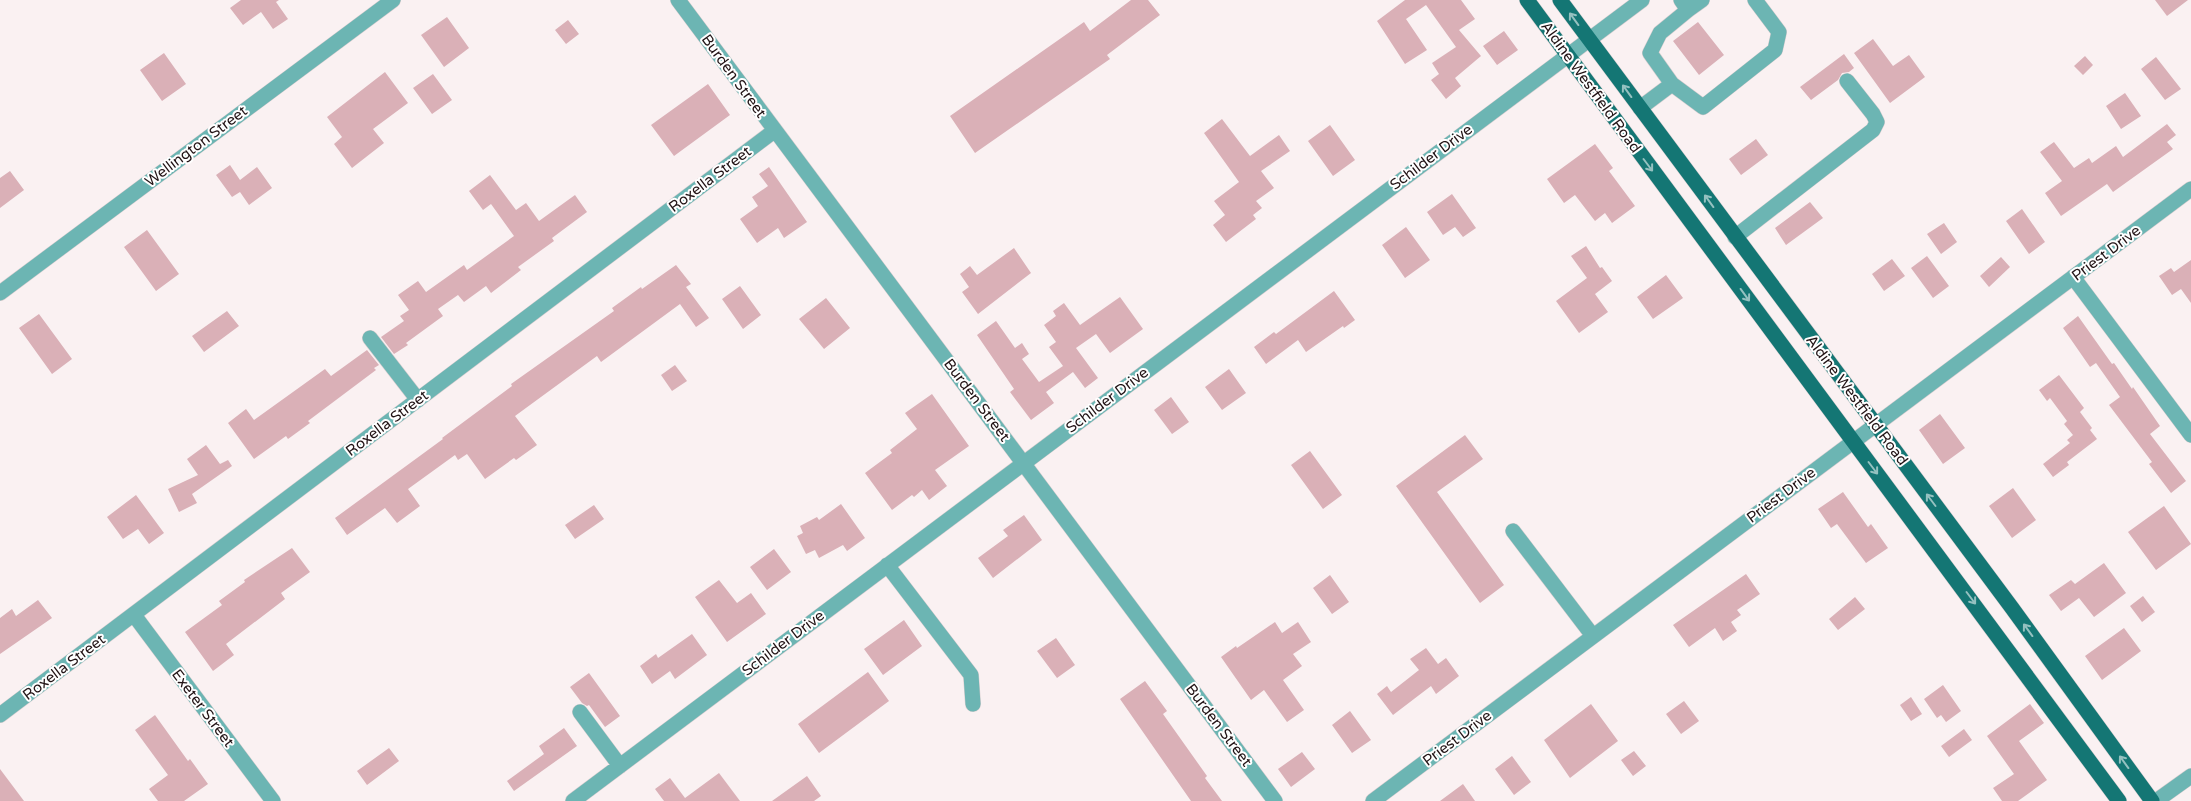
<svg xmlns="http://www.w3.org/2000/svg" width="2191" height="801" font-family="'Varela Round',sans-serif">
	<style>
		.building { fill: #dab0b7 }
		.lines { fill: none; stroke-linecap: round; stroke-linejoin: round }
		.minor-casing { stroke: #d7cdcf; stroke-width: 16 }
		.major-casing { stroke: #d7cdcf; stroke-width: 16 }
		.minor { stroke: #6cb5b3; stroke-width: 15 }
		.major { stroke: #147674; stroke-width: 15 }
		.oneway { stroke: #95c1c0 }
		.labels { text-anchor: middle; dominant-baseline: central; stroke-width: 4; stroke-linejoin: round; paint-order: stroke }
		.street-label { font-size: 15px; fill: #211315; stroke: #fff }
	</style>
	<rect width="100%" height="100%" fill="#faf1f2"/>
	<!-- building -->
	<path class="building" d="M241,0h38l-3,2 12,17 -15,10 -12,-17 -18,13 -13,-17z
		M1131,0h17l12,15 -53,40 3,4 -135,94 -25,-37 134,-94 6,9z
		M1405,0h56l14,19 -16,11 22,26 -26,22 6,8 -15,13 -15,-19 8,-6 -7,-11 24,-16 -30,-42 -20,14 21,31 -22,14 -28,-43z
		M2155,0h33l-21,16z
		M447,17l22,31 -25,19 -23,-32z
		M568,20l11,14 -13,10 -11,-14z
		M1698,22l26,33 -25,20 -26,-34z
		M1504,31l14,19 -21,15 -14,-19z
		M1873,39l20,27 16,-11 16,22 -35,26 -36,-50z
		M164,53l22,31 -24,17 -22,-31z
		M1844,54l10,14 -5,4 -7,1 -4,7 -27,20 -11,-13z
		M2085,56l8,9 -10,10 -9,-9z
		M2156,57l25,32 -16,11 -24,-31z
		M385,72l23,31 -35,26 11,14 -32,25 -18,-24 8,-7 -15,-20z
		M433,74l19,26 -20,14 -19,-26z
		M708,84l22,31 -56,41 -23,-31z
		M2125,93l16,23 -20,13 -15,-23z
		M1222,119l28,37 29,-21 11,16 -29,20 13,17 -18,13 6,7 -9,7 3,4 -30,23 -13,-17 12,-10 -11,-14 25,-19 -35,-49z
		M2167,124l9,11 -9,7 6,7 -60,43 -6,-8 -46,32 -16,-23 17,-12 -22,-29 14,-10 20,26 15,-10 3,5 24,-17 7,11z
		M1330,125l25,35 -22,16 -25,-35z
		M1756,139l12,16 -27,20 -12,-16z
		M1595,144l18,24 -4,3 26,35 -23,17 -7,-10 -10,8 -20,-26 -11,8 -17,-24z
		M230,165l10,15 17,-13 15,21 -23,17 -9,-13 -8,5 -16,-22z
		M769,167l38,55 -23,16 -6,-10 -21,15 -17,-24 18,-13 -6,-9 16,-11 -9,-12z
		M10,171l14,19 -24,18v-30z
		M490,175l26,35 10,-7 13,18 36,-26 12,17 -35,26 2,3 -36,26 3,3 -30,23 -5,-7 -22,16 -6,-7 -20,14 5,7 -37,27 2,2 -14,9 -13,-17 23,-16 -4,-5 9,-6 -11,-15 20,-14 8,11 38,-27 3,5 47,-34 -23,-32 -8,6 -14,-19z
		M1452,194l24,34 -13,9 -8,-10 -12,8 -16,-23z
		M1810,202l13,16 -37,27 -11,-17z
		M2022,209l23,33 -16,12 -23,-33z
		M1944,223l13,19 -16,12 -14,-20z
		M1406,227l24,33 -25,18 -23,-33z
		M147,230l32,44 -23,17 -32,-44z
		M1586,246l14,22 2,-1 10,14 -17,13 13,18 -29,21 -23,-32 31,-23 -16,-22z
		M1014,248l17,25 -53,41 -16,-22 7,-5 -9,-13 10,-8 7,9z
		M1927,256l22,30 -16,12 -22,-30z
		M2001,257l9,10 -21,20 -9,-11z
		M1892,259l13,17 -21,15 -12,-17z
		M2191,260v43l-10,-14 -9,6 -13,-19 12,-8 3,4z
		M676,265l15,19 -5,3 23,31 -13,9 -16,-23 -79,58 -4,-6 -82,60 22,29 -21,15 -2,-2 -29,21 -18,-25 -9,6 -3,-5 -47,34 12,17 -23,17 -12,-15 -38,27 -12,-17 108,-79 -1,-1 70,-52 -1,-2 103,-73 -2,-3 29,-21 1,2z
		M1666,275l17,23 -30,21 -16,-22z
		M740,286l21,29 -18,14 -21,-30z
		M1334,291l21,29 -11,8 -1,-2 -37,26 -8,-12 -32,24 -12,-17 20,-15 2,2z
		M1120,297l23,32 -33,24 -14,-19 -20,14 22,30 -13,10 -12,-16 -27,20 8,11 -23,17 -21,-28 4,-3 -37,-54 19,-14 19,27 7,-5 7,11 -7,5 17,23 24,-16 -14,-19 7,-5 -12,-17 12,-9 -3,-5 11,-8 16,22z
		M826,298l24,30 -26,21 -25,-30z
		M227,311l12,15 -35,26 -12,-16z
		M39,314l33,45 -20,15 -33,-46z
		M2078,316l34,48 2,-1 18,26 1,-2 27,39 -10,8 36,47 -15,12 -22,-29 3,-2 -43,-57 11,-8 -24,-34 -6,4 -27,-39z
		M367,350l12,15 -5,3 2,2 -68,51 2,2 -22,16 -2,-3 -32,23 -26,-36 18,-14 8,11 71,-51 6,7z
		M675,365l12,16 -15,10 -11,-16z
		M1229,369l17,24 -24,17 -17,-23z
		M2059,375l25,33 -4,4 12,16 -2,2 7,9 -30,23 2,3 -16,12 -10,-13 27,-21 -3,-3 6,-5 -9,-11 3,-3 -17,-23 -3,3 -8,-11z
		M932,394l37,52 -34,24 12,16 -18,14 -7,-10 -8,7 -2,-2 -20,15 -27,-37 27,-20 -2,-3 27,-21 -12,-16z
		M1171,397l18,25 -17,12 -18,-24z
		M1940,414l25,34 -22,16 -24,-34z
		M1465,435l18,24 -46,33 67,93 -24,18 -84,-117z
		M206,445l14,19 8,-4 4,6 -40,28 5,9 -18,9 -11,-23 30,-14 -11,-16z
		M1310,451l32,44 -19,14 -32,-44z
		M2013,488l23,32 -24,18 -23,-32z
		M1843,492l25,35 3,-3 17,24 -22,15 -29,-39 -6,4 -13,-19z
		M136,495l28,38 -15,11 -11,-15 -15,10 -16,-22z
		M841,504l24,34 -18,13 -4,-6 -24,13 -4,-8 -9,4 -9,-18 6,-3 -3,-7 17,-9 2,3z
		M594,505l10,14 -29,20 -10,-14z
		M2164,506l27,38 -35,26 -28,-38z
		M1024,515l18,25 -49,38 -15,-20 30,-22 -5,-6z
		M292,548l18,24 -29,21 4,6 -59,45 8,11 -21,16 -28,-39 37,-27 -3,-4 26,-19 -1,-2z
		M774,549l17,23 -24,18 -17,-23z
		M2104,563l22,30 -32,24 -15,-19 -18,13 -12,-16 22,-15 4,4z
		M1746,574l14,20 -23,16 4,5 -10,7 6,9 -14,10 -8,-13 -26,19 -16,-22z
		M1330,575l19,27 -17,12 -19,-26z
		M719,580l18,23 14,-10 15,21 -39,28 -32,-45z
		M2143,596l12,16 -13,10 -12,-16z
		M1855,597l10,12 -27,21 -9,-11z
		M38,600l14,18 -52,36v-36l12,-9 4,7z
		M904,620l18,26 -39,29 -19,-26z
		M1275,622l7,11 16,-11 13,20 -18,12 9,12 -19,14 21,30 -17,12 -23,-32 -13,10 -30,-43 15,-11 1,2z
		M2124,628l17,23 -39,29 -17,-24z
		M692,634l15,21 -32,24 -5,-8 -18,13 -12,-18 16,-12 2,4z
		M1056,638l19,27 -18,13 -20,-27z
		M1426,648l12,16 8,-6 13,18 -23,18 -5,-8 -38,29 -16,-21 10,-8 4,6 28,-22 -9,-11z
		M868,672l21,29 -70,52 -21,-29z
		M589,673l31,43 -15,11 -16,-22 -2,1 -5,-3 -12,-16z
		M1145,681l22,30 -4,3 44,62 -2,2 17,23h-31l-71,-102z
		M1943,685l18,26 -15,11 -5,-7 -4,3 -13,-19z
		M1911,697l11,17 -11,7 -11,-16z
		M1684,701l15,20 -18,13 -15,-20z
		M1591,704l27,37 -48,37 -26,-38z
		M2030,704l14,19 -25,18 28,39 -29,21h-16l-9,-13 21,-14 -27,-38z
		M1350,711l21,29 -19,13 -20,-28z
		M155,715l33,46 2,-2 18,25 -24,17h-26l-9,-12 19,-14 -33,-45z
		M564,728l13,18 -63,45 -7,-10 37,-27 -5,-8z
		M1964,729l8,11 -23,17 -8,-11z
		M389,748l10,13 -32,24 -10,-14z
		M1634,751l12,15 -13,10 -12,-16z
		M1302,752l13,17 -24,18 -13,-18z
		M1512,756l19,26 -17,13 -19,-26z
		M0,769l24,32h-24z
		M719,773l21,28h-76l-9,-12 15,-11 15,20z
		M807,776l14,20 -7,5h-42z
		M1463,784l12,17h-35z"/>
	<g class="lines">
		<!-- minor casing -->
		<g class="minor-casing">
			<path id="minor" d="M678,0l597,801
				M1688,10l14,-10
				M1672,84l31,23 72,-57 4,-18 -24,-32
				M1640,108l32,-24 -22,-31 10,-20 28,-23 -7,-10
				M1735,237l138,-107 4,-8 -4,-8 -26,-33
				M2073,277l118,158
				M0,293l393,-293
				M370,338l48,62
				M1513,531l80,105
				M887,565l84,110 2,29
				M134,615l139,186
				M580,712l40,54
				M0,715l774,-584
				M573,801l1069,-801
				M1373,801l818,-612
				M2156,801l35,-25"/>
		</g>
		<!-- major casing -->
		<g class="major-casing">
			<path id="major" d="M1527,0l592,801
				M1560,0l452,608 140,193"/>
		</g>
		<!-- minor -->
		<use href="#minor" class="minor"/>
		<!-- major -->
		<use href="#major" class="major"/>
	</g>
	<!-- one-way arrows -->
	<defs><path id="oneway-shaft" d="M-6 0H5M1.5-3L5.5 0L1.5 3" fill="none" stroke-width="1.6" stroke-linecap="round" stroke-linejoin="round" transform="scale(1.25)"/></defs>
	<g class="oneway">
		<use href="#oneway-shaft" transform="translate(1574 19) rotate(-126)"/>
		<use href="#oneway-shaft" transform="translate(1627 91) rotate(-126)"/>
		<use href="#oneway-shaft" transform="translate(1648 165) rotate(53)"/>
		<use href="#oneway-shaft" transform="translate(1709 201) rotate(-126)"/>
		<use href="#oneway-shaft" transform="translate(1745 295) rotate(54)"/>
		<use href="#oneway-shaft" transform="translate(1873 468) rotate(53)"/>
		<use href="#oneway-shaft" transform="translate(1931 500) rotate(-127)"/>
		<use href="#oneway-shaft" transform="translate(1971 598) rotate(53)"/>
		<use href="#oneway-shaft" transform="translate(2028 630) rotate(-126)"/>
		<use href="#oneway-shaft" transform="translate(2124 762) rotate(-126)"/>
	</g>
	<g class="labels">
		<!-- street labels -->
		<g class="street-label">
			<text transform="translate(734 76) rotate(54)">Burden Street</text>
			<text transform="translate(1591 87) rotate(54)">Aldine Westfield Road</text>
			<text transform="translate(196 146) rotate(-37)">Wellington Street</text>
			<text transform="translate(1431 157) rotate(-37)">Schilder Drive</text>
			<text transform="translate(710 179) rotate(-37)">Roxella Street</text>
			<text transform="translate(2106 253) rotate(-37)">Priest Drive</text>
			<text transform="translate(977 400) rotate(53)">Burden Street</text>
			<text transform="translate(1107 400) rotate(-37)">Schilder Drive</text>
			<text transform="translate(1857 400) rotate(53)">Aldine Westfield Road</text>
			<text transform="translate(387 423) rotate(-37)">Roxella Street</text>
			<text transform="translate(1781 495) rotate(-37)">Priest Drive</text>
			<text transform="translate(783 643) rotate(-37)">Schilder Drive</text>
			<text transform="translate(64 667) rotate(-37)">Roxella Street</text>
			<text transform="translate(203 708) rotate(53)">Exeter Street</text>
			<text transform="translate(1219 725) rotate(53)">Burden Street</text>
			<text transform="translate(1457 738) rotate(-37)">Priest Drive</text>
		</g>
	</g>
</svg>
